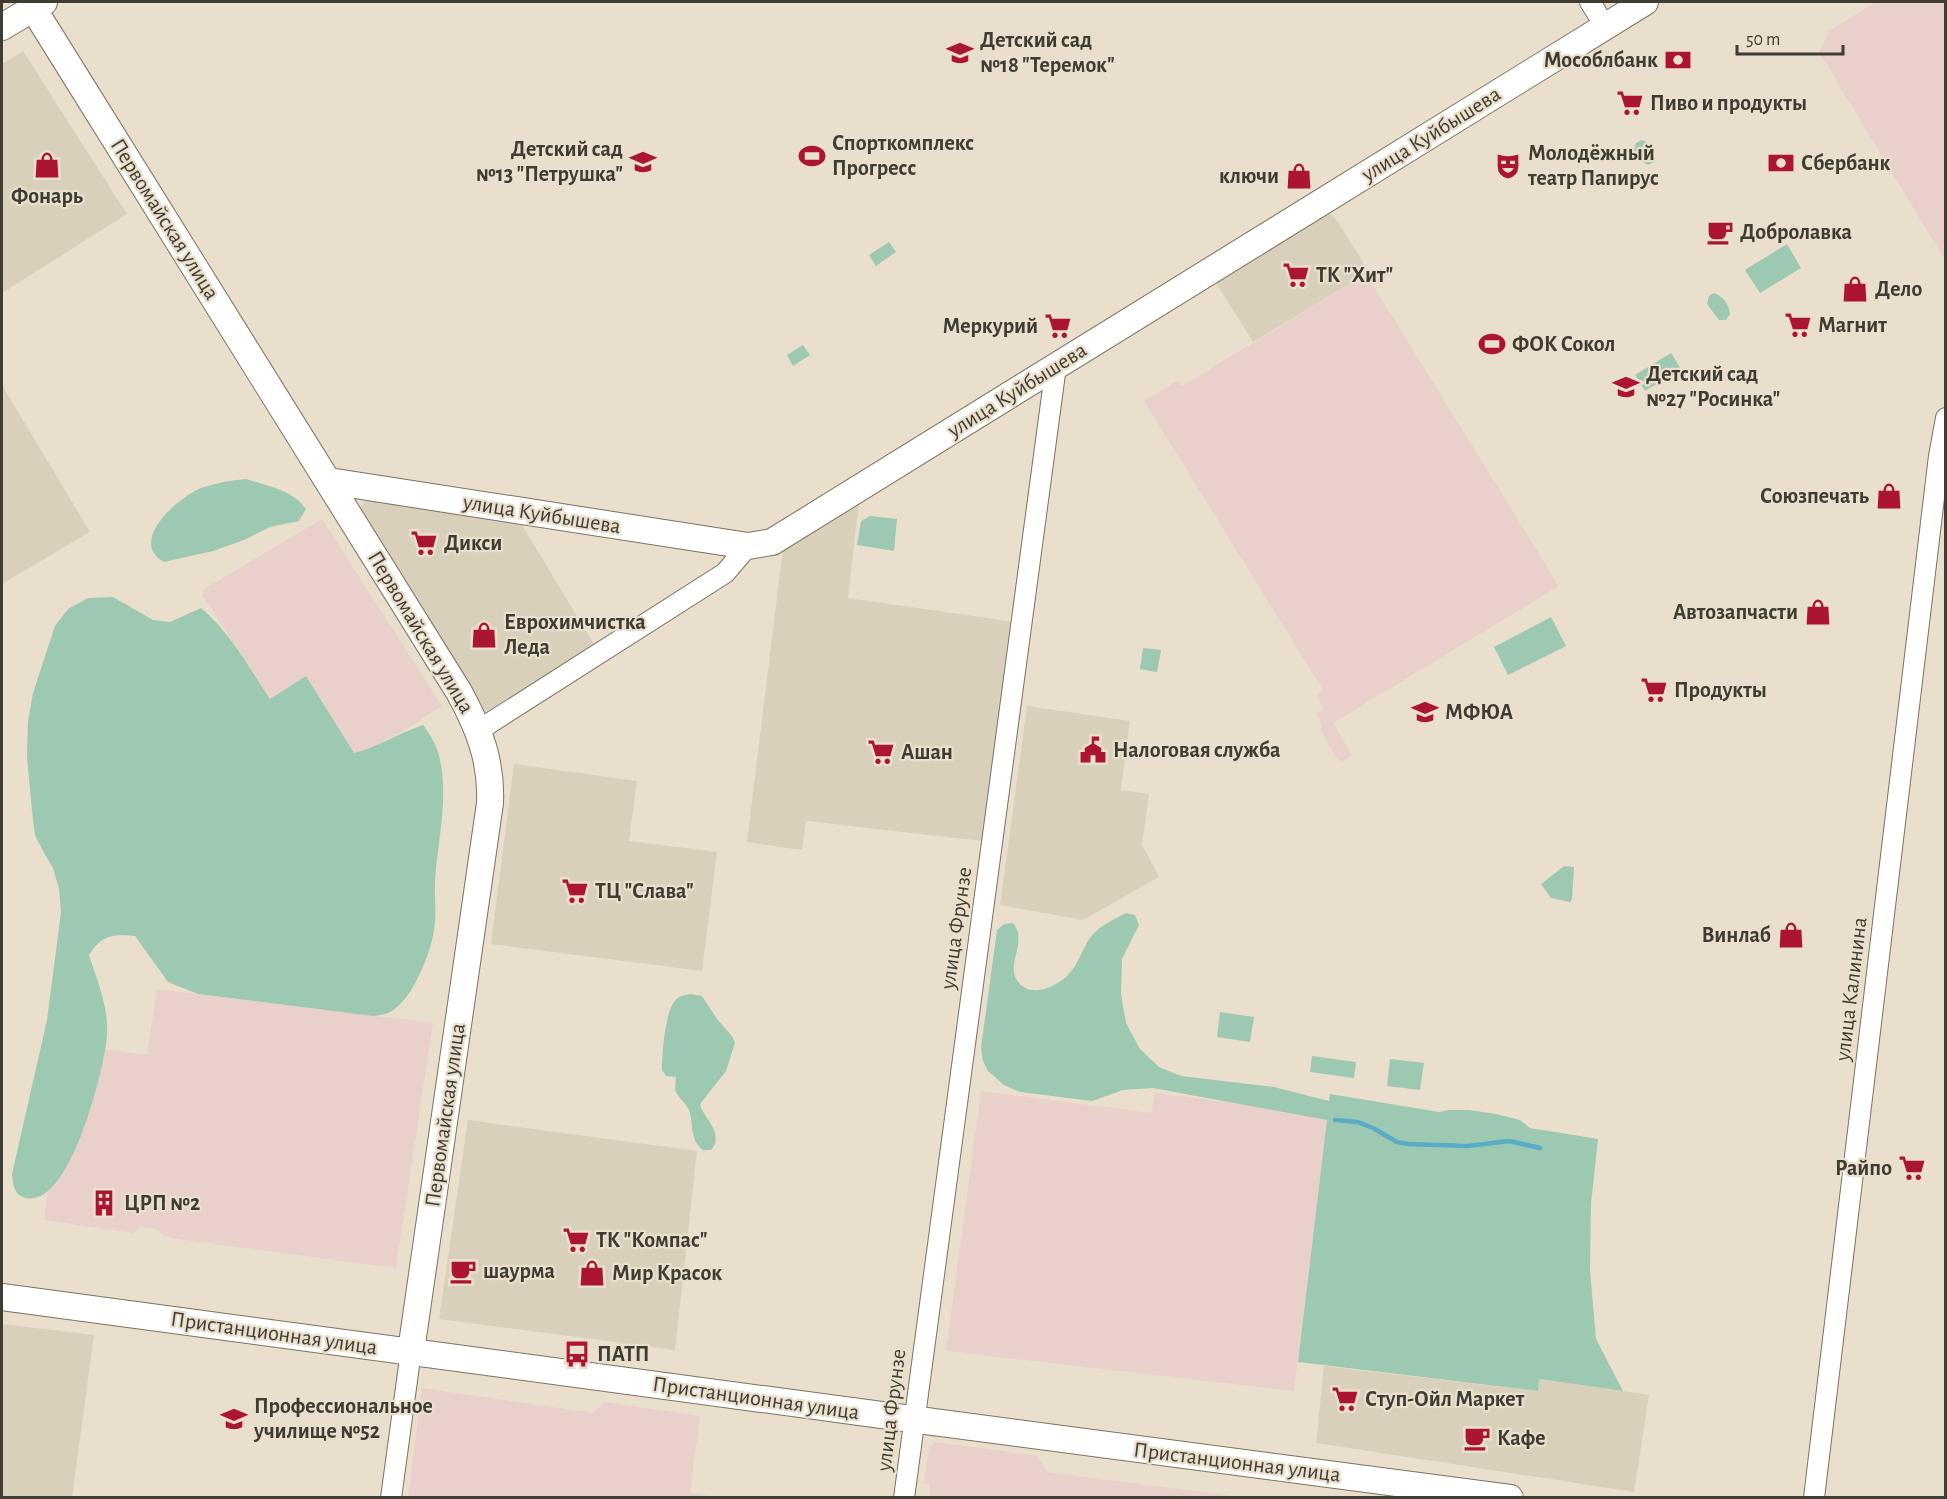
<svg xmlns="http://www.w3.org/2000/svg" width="1947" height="1499" font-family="'Alegreya Sans',sans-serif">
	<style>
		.commercial { fill: #d9d0bb }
		.industrial { fill: #ead0cb }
		.green { fill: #9dc9b3 }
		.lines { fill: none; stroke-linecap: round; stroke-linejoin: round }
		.stream { stroke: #5aabc5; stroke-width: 4.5 }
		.minor-casing { stroke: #7b7260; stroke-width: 22 }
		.major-casing { stroke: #7b7260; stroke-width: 28 }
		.minor { stroke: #fff; stroke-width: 20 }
		.major { stroke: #fff; stroke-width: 26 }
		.labels { text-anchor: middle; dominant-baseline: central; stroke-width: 4.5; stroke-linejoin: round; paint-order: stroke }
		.poi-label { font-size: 22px; font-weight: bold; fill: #3f3c34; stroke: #e9dfcc; text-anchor: start }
		.street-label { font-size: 22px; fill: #3f3c34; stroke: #e9dfcc }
	</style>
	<rect width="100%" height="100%" fill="#e9dfcc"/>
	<!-- commercial -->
	<path class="commercial" d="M23,51l104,163 -125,79v-229z
		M1327,213l5,2 6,7 31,50 -116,70 -40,-64z
		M2,385l88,147 -88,52z
		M372,499l147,21 76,126 -112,69 -123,-201v-7l4,-5z
		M859,501l-11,97 167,24 -32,219 -177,-20 -4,29 -55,-8 36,-294z
		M1027,706l103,15 -9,69 28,4 -7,50 17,33 -76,43 -83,-15z
		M514,764l123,17 -8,60 88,11 -15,119 -211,-27z
		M468,1120l229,31 -22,199 -236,-31z
		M2,1324l92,11 -22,162h-70z
		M1324,1366l213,25 2,-12 110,16 -15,97 -318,-49z"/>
	<!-- industrial -->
	<path class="industrial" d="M1876,2h69v258l-126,-208 10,-21z
		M1366,274l193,312 -226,137 19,32 -12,8 -20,-34 3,-2 -7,-13 8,-5 -8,-14 7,-5 -179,-289 34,-21 4,6z
		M322,519l120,187 -38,25 -36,18 -14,4 -48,-77 -36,23 -67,-103 1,-7z
		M157,989l276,34 -37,245 -219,-29 -13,-3 -6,-7 -17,-2 -8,6 -89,-13 4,-29 30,-63 11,-81 58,8z
		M981,1091l170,22 4,-20 173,21 -34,277 -348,-40z
		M422,1388l171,25 11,-11 96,14 -10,77 28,4h-310z
		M936,1442l101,14 10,16 193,25h-311l1,-13 -6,-1 5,-36z"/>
	<!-- green -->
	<path class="green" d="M1642,140c9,4 15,12 12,22l-6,3 -7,-4 -7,-11 2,-7z
		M889,242l7,10 -20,14 -7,-11z
		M1787,244l14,24 -41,25 -15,-23z
		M1714,293c8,2 16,13 16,21l-4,6h-7l-12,-16 2,-8z
		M803,345l7,10 -17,11 -6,-11z
		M1671,353l10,16 -36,22 -10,-16z
		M246,479c22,7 47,11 60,30l-7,12 -29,6 -26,13 -31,11 -49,11c-37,-21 15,-65 37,-74 15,-5 30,-8 45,-9z
		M870,516l27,3 -3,32 -37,-6 4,-24z
		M113,597l40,23 17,2 31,-14c30,25 48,60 69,91l36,-23 48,77c24,-6 45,-20 69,-28 6,8 12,17 15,27 12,41 0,86 -3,128 -1,16 2,33 -1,50 -3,23 -22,71 -44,82 -5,3 -11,3 -17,4l-175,-22 -30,-12 -33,-46c-23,-2 -33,-1 -46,19 8,25 20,53 18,80 -2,31 -38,180 -84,162 -10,-4 -10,-14 -11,-23l35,-154 14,-108 -2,-23 -6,-21 -9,-15 -9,-18 -3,-24 -5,-55 1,-35 5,-28 22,-67 13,-17 20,-11z
		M1551,617l15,29 -58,29 -14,-28z
		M1143,648l18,2 -4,22 -17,-3z
		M1564,866l10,1 -2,32 -2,3 -19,-4 -10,-14z
		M1126,913l9,2 4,10 -17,34 -1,35 5,29 14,26 19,18 22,9 93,11 55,14 1,-7 109,18 9,-2h21l27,4 24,6 10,8 68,11 -7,65 -1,66 6,69 27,52 -84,-12 -1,12 -240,-29 29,-242 -174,-32 -30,2 -31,11 -72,-9 -16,-7 -16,-14 -5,-10 -2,-13 16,-118 7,-6 9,-1c15,18 -7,41 4,57 12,19 38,8 51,-5 12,-12 15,-31 27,-43 9,-8 21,-14 31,-19z
		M691,994l11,2 15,23 15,17 3,7 -9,28 -26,33c4,15 19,23 15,40l-4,6h-8c-14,-11 -9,-25 -14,-40 -3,-7 -11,-12 -14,-20l1,-13 -10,-1 -4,-6c0,-16 3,-56 12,-68 4,-6 10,-7 17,-8z
		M1220,1012l34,5 -4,25 -33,-5z
		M1312,1056l44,6 -2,16 -44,-6z
		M1390,1059l34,4 -4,27 -33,-4z"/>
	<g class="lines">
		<!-- stream -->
		<path class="stream" d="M1335,1120l23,2 15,6 24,14 11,2 60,2 41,-5 31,7"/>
		<!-- minor casing -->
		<g class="minor-casing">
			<path id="minor" d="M1590,2l15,24
				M479,730l246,-157 23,-27
				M391,1498l20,-147
				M904,1498l152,-1132
				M1814,1498l125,-1042 7,-38"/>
		</g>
		<!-- major casing -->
		<g class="major-casing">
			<path id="major" d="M33,8l426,684c20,36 33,70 31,111l-79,548
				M2,27l42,-25
				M329,481l419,65 24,-4 873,-540
				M2,1297l924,124 584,77"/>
		</g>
		<!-- minor -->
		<use href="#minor" class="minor"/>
		<!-- major -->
		<use href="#major" class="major"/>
	</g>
	<!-- icons -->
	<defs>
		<g id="school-bare" transform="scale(2.07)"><path d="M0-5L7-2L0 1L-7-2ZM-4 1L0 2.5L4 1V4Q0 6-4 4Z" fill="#ab1532" stroke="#e9dfcc" stroke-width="2.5" paint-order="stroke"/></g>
		<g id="bank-bare" transform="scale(2.07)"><path d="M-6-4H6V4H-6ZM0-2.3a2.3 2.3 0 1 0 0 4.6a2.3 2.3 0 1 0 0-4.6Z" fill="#ab1532" stroke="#e9dfcc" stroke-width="2.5" paint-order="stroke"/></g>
		<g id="supermarket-bare" transform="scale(2.07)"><path d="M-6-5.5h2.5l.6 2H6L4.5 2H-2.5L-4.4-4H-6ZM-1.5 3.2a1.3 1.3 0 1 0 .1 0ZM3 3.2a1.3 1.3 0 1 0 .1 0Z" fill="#ab1532" stroke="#e9dfcc" stroke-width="2.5" paint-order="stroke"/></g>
		<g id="stadium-bare" transform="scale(2.07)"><path d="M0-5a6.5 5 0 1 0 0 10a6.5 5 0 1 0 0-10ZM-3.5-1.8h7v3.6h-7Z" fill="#ab1532" stroke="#e9dfcc" stroke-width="2.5" paint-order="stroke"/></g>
		<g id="shop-bare" transform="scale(2.07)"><path d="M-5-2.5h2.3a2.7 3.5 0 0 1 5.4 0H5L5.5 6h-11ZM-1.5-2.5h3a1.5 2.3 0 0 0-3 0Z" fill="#ab1532" stroke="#e9dfcc" stroke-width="2.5" paint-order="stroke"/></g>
		<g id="theatre-bare" transform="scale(2.07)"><path d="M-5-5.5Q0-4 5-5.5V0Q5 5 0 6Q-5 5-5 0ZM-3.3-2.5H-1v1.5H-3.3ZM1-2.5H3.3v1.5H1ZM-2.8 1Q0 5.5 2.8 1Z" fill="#ab1532" stroke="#e9dfcc" stroke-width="2.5" paint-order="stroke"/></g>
		<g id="cafe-bare" transform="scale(2.07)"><path d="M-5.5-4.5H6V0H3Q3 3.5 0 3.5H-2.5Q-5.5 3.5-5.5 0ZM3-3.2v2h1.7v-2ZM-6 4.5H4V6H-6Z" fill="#ab1532" stroke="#e9dfcc" stroke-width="2.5" paint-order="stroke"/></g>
		<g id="university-bare" transform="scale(2.07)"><path d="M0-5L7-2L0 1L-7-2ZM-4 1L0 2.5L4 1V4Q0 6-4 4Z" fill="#ab1532" stroke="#e9dfcc" stroke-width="2.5" paint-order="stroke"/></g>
		<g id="civic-bare" transform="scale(2.07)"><path d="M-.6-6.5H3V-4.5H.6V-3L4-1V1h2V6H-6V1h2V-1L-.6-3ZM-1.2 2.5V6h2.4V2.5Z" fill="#ab1532" stroke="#e9dfcc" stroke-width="2.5" paint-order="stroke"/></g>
		<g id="building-bare" transform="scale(2.07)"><path d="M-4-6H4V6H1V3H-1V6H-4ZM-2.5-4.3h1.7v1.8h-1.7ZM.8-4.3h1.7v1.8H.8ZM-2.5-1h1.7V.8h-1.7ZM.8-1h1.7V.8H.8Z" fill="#ab1532" stroke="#e9dfcc" stroke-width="2.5" paint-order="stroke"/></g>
		<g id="bus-bare" transform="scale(2.07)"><path d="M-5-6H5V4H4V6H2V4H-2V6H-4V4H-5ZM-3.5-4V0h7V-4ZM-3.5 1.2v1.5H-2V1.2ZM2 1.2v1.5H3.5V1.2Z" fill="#ab1532" stroke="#e9dfcc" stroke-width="2.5" paint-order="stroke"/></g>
	</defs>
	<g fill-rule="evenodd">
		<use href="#school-bare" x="960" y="53"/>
		<use href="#bank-bare" x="1678" y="60"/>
		<use href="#supermarket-bare" x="1630" y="103"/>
		<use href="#stadium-bare" x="812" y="156"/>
		<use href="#school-bare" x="643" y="162"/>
		<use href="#bank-bare" x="1781" y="163"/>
		<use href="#shop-bare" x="47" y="165"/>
		<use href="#theatre-bare" x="1508" y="166"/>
		<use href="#shop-bare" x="1299" y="176"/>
		<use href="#cafe-bare" x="1720" y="232"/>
		<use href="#supermarket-bare" x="1296" y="275"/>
		<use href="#shop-bare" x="1855" y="289"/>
		<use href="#supermarket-bare" x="1798" y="325"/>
		<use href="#supermarket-bare" x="1058" y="326"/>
		<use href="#stadium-bare" x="1492" y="344"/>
		<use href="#school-bare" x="1626" y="387"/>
		<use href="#shop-bare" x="1889" y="496"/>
		<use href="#supermarket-bare" x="424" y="543"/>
		<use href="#shop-bare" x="1818" y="612"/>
		<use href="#shop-bare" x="484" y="635"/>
		<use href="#supermarket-bare" x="1654" y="690"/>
		<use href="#university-bare" x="1425" y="712"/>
		<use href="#civic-bare" x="1093" y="750"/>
		<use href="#supermarket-bare" x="881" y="752"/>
		<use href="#supermarket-bare" x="575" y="891"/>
		<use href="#shop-bare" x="1791" y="935"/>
		<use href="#supermarket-bare" x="1912" y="1168"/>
		<use href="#building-bare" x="104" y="1203"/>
		<use href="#supermarket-bare" x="576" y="1240"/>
		<use href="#cafe-bare" x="463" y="1271"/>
		<use href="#shop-bare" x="592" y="1273"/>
		<use href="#bus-bare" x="577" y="1354"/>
		<use href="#supermarket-bare" x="1345" y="1399"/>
		<use href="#university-bare" x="234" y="1419"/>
		<use href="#cafe-bare" x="1477" y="1438"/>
	</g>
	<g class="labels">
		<!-- poi labels -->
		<g class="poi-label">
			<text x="980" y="40">Детский сад<tspan x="980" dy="25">№18 "Теремок"</tspan></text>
			<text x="1658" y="60" text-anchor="end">Мособлбанк</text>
			<text x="1650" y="103">Пиво и продукты</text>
			<text x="832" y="143">Спорткомплекс<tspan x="832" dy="25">Прогресс</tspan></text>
			<text x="623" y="149" text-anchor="end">Детский сад<tspan x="623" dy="25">№13 "Петрушка"</tspan></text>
			<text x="1528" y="153">Молодёжный<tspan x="1528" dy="25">театр Папирус</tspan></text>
			<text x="1801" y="163">Сбербанк</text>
			<text x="1279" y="176" text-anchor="end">ключи</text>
			<text x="47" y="196" text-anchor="middle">Фонарь</text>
			<text x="1740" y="232">Добролавка</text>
			<text x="1316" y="275">ТК "Хит"</text>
			<text x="1875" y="289">Дело</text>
			<text x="1818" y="325">Магнит</text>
			<text x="1038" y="326" text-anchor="end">Меркурий</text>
			<text x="1512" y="344">ФОК Сокол</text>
			<text x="1646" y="374">Детский сад<tspan x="1646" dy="25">№27 "Росинка"</tspan></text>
			<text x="1869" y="496" text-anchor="end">Союзпечать</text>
			<text x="444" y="543">Дикси</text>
			<text x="1798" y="612" text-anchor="end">Автозапчасти</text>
			<text x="504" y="622">Еврохимчистка<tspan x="504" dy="25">Леда</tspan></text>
			<text x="1674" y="690">Продукты</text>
			<text x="1445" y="712">МФЮА</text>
			<text x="1113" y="750">Налоговая служба</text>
			<text x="901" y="752">Ашан</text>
			<text x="595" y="891">ТЦ "Слава"</text>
			<text x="1771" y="935" text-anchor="end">Винлаб</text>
			<text x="1892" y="1168" text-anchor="end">Райпо</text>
			<text x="124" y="1203">ЦРП №2</text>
			<text x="596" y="1240">ТК "Компас"</text>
			<text x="483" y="1271">шаурма</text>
			<text x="612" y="1273">Мир Красок</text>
			<text x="597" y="1354">ПАТП</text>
			<text x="1365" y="1399">Ступ-Ойл Маркет</text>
			<text x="254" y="1406">Профессиональное<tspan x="254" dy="25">училище №52</tspan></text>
			<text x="1497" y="1438">Кафе</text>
		</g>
		<!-- street labels -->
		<g class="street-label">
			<text transform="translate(1431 134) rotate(-32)">улица Куйбышева</text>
			<text transform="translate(165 219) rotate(58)">Первомайская улица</text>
			<text transform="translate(1017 390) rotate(-32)">улица Куйбышева</text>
			<text transform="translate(542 514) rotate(9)">улица Куйбышева</text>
			<text transform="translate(421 632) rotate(59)">Первомайская улица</text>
			<text transform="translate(956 928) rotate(-82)">улица Фрунзе</text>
			<text transform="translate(1851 989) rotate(-83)">улица Калинина</text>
			<text transform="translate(445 1115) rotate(-82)">Первомайская улица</text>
			<text transform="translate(274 1333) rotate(8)">Пристанционная улица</text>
			<text transform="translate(756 1398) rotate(8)">Пристанционная улица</text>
			<text transform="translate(891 1410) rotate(-83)">улица Фрунзе</text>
			<text transform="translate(1237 1462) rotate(7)">Пристанционная улица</text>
		</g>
	</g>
	<!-- border -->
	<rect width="1947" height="1499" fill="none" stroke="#3f3c34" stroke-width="6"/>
	<!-- scale -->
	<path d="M1737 45v9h106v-9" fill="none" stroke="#3f3c34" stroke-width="3"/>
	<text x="1746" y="45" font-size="18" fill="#3f3c34" stroke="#e9dfcc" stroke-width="4.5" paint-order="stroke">50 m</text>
</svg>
